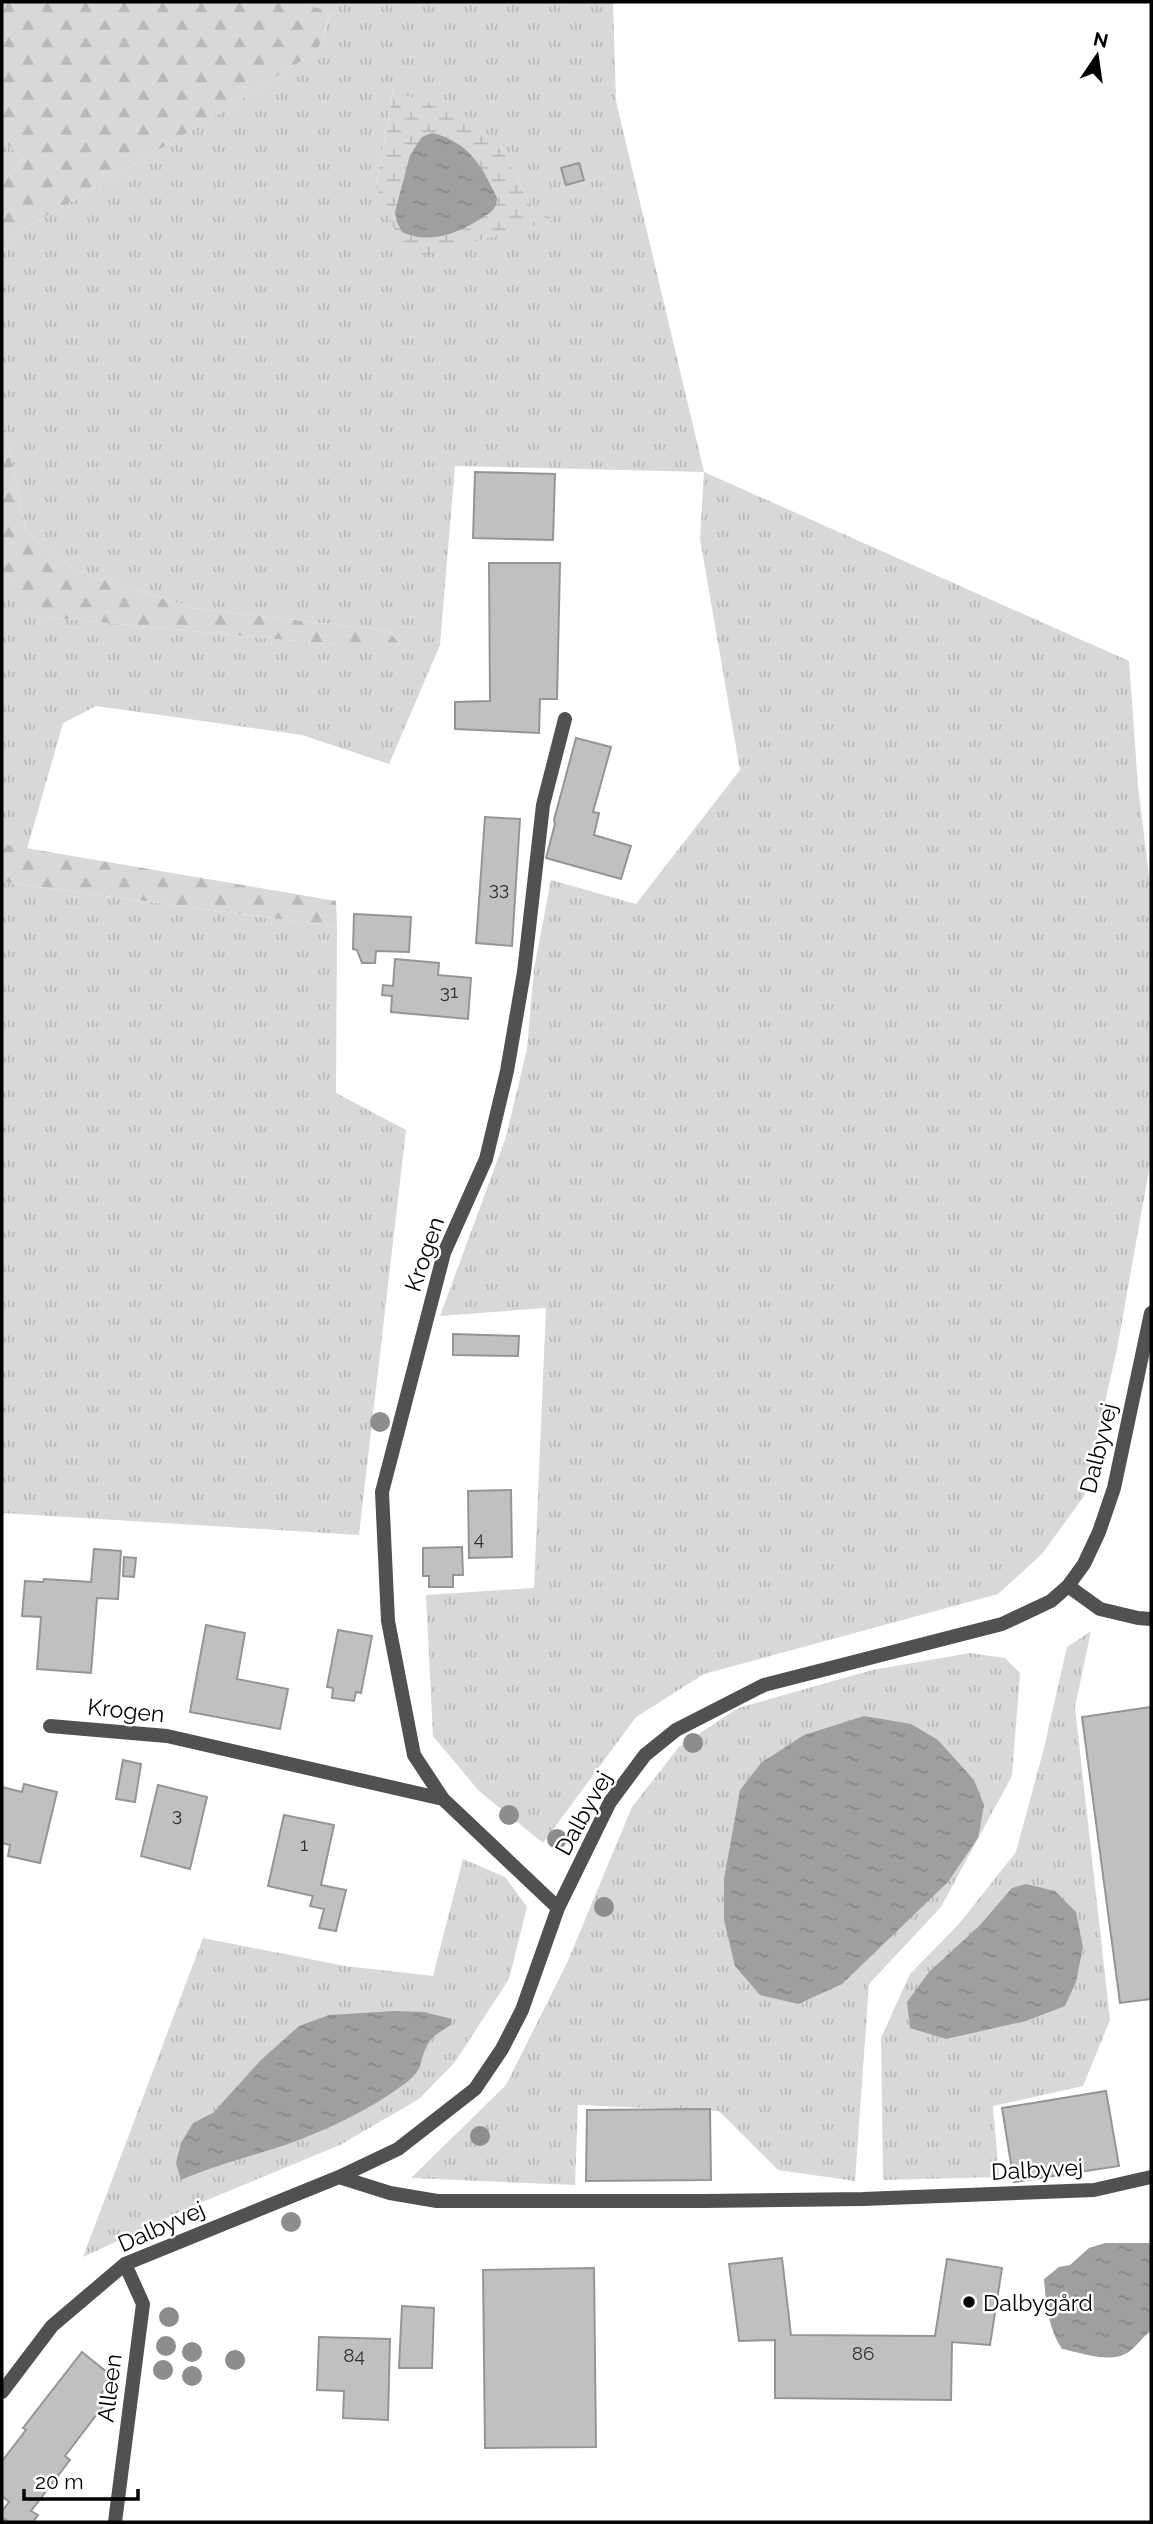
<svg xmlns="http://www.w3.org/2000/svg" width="1153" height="2524" font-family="Raleway,sans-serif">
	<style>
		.grass { fill: url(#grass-tufts); fill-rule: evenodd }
		.forest { fill: url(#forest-firs) }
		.wetland { fill: url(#wetland-marsh) }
		.water { fill: url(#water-ripples) }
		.building { fill: #c0c0c0; stroke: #959595; stroke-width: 2 }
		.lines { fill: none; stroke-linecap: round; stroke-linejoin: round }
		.street { stroke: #515151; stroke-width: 14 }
		.tree { fill: #8d8d8d }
		.poi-dot { fill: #000; stroke: #fff; stroke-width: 2.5 }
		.labels { text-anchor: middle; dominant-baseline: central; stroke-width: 5; stroke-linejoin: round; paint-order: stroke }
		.number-label { font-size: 19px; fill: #303030 }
		.street-label { font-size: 23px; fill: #000; stroke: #fff }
		.poi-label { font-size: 23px; fill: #000; stroke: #fff; text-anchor: start }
	</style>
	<defs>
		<pattern id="grass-tufts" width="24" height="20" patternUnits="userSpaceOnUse" patternTransform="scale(1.75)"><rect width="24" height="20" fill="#d8d8d8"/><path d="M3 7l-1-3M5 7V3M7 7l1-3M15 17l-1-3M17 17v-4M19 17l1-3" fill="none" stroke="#b8b8b8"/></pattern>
		<pattern id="forest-firs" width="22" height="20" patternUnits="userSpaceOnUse" patternTransform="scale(1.75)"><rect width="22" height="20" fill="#d8d8d8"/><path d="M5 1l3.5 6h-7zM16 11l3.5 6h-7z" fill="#b8b8b8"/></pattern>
		<pattern id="wetland-marsh" width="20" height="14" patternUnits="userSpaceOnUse" patternTransform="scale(1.75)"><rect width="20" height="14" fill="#d8d8d8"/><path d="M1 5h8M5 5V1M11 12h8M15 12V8" fill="none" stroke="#b8b8b8"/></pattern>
		<pattern id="water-ripples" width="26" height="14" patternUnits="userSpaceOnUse" patternTransform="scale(1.75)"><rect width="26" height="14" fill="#9f9f9f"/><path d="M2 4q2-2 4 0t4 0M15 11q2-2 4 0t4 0" fill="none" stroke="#878787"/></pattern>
	</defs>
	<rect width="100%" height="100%" fill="#fff"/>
	<!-- grass -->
	<path class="grass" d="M297,2h316l3,99 88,371 425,189 9,125 13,106v267l-34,190 -33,147 -42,58 -44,40 -294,80 -68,43 -93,126 -64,-52 -46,-55 -7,-141 108,-7 12,-280 -106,8 66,-179 21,-88 7,-80 17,-89 85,24 104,-134 -40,-231 4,-67 -249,-6 -15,179 -51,119 -87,-29 -206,-29 -33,17 -36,126 -25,-5v-283l23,54 312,30h63l-11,-14 -196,-23 -117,-37 -50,-39 -24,-115v-165l22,-23 185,-109 109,-70 13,-37zM393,92l108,54 31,61 21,13 -177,-34z
		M2,140l22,18 -22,25z
		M2,882l335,45 -1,166 70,37 -47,405 -357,-22z
		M1091,1631l-16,76 35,313 -27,66 -90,20 6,71 -116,3 -2,-142 29,-64 48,-49 58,-73 27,-100 24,-105z
		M970,1653l35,5 15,15 -8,103 -71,131 -72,77 -14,197 -77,-11 -59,-59 -141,-6 -3,80 -164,-7 95,-93 61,-122 65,-156 47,-60 59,-39 134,-38z
		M463,1859l42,18 22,30 -18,72 -54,83 -36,37 -79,46 -145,60 -112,52 120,-319 142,28 88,10z"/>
	<!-- forest -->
	<path class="forest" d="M2,2h295l34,10 -13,38 -109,70 -185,109 -22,23v-69l22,-25 -22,-18z
		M2,417l24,115 50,39 117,37 196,23 11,14h-63l-313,-30 -22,-54z
		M2,844l334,57 1,26 -335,-45z"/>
	<!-- wetland -->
	<path class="wetland" d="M393,92l69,20 39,34 31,61 22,13 -147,40 -31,-74z"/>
	<!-- water -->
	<path class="water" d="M432,133c37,9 50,33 65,65 0,11 -6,14 -15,20 -23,15 -53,27 -80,14l-5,-10 -2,-10 15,-57 12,-18z
		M864,1716l47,8 27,16 36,40 10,25 -6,33 -30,44 -106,102 -44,20 -38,-9 -25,-29 -11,-46v-41l16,-89 21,-27 43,-28z
		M1026,1884l29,7 21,21 7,35 -7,35 -11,24 -39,15 -80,18 -36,-11 -3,-26 22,-30 50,-46 33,-38z
		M395,2011l29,1 28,7 -1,6c-8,5 -20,11 -24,21 -9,16 -2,22 -20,36 -35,27 -78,47 -119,62 -36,12 -72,21 -107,36l-5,-17 5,-20 12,-20 20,-10 48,-53 38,-34 30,-11z
		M1105,2243h44l2,6v82c-8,5 -13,14 -21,20 -18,14 -47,2 -68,-2 -14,-21 -16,-46 -18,-70l15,-12 11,-2 19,-17z"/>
	<!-- building -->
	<path class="building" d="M579,163l5,17 -18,5 -5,-17z
		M475,472l80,2 -2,66 -80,-2z
		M489,563h71l-3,136h-17l-1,34 -84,-4v-27l35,-1z
		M576,738l35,9 -18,65 6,1 -5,22 37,11 -10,33 -75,-21 9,-34 -1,-4z
		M485,817l35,2 -8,127 -36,-3z
		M354,914l57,3 -2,35 -33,-1 -1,12h-13l-5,-13 -4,-1z
		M395,959l44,4 -1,12 33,3 -3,41 -77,-7 1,-16 -10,-1 1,-10 10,1z
		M453,1334l66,2 -1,20 -65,-1z
		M511,1490l1,67 -43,1 -1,-67z
		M462,1547l1,28h-10v12h-24v-11h-6v-28z
		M94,1549l27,2 -3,48 -21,-1 -6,75 -54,-4 4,-52 -19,-1 3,-35 18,1 1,-3 47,3z
		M124,1557l12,1 -2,19 -11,-1z
		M206,1625l39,8 -8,46 51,10 -8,40 -90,-17z
		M338,1630l34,6 -11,57 -5,-1 -2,9 -22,-3 1,-10 -6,-1z
		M1151,1707v292l-31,4 -38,-286z
		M123,1760l18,4 -6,38 -19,-3z
		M24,1784l33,8 -17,71 -32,-7 2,-11 -8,-2v-56l20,5z
		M158,1785l49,12 -17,72 -49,-13z
		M284,1815l50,10 -13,60 25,5 -10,41 -17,-3 5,-19 -14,-3 3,-10 -45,-10z
		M1106,2091l13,75 -105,16 -12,-74z
		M710,2109l1,71 -125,1 1,-71z
		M782,2258l9,77 144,1 12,-77 55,9 -12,77 -38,-3 -1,58 -176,-2v-58l-36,1 -10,-77z
		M594,2268l2,179 -111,1 -2,-178z
		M402,2306l32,2 -2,60h-33z
		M319,2337l71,2 -2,81 -45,-2 1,-27 -27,-1z
		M82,2352l32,26 -14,17 7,6 -42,55 5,4 -39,51 7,4 -5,7h-25l-3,-3 -3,3v-11l7,-9 -7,-6v-35l24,-31 -3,-2z"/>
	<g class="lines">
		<!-- street -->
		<path class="street" d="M1068,1586l32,23 38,9 13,1
			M50,1726l117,10 276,63 115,109
			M443,1799l-29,-44 -26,-134 -6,-129 62,-239 42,-94 21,-88 17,-99 19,-167 22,-86
			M339,2177l51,16 47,8h267l159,-2 231,-9 57,-13
			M2,2392l50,-66 73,-62 214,-87 59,-28 77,-60 27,-40 20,-39 36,-102 52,-106 35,-47 31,-25 88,-45 238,-61 49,-23 17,-15 16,-22 15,-32 15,-44 37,-175
			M115,2522l28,-218 -18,-40"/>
	</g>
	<!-- trees -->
	<g class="tree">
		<circle cx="380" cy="1422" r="10"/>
		<circle cx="693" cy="1743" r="10"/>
		<circle cx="509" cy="1815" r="10"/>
		<circle cx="557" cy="1839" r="10"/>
		<circle cx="604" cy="1907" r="10"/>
		<circle cx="480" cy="2136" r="10"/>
		<circle cx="291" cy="2222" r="10"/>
		<circle cx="169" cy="2317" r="10"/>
		<circle cx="166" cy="2346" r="10"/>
		<circle cx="192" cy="2352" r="10"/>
		<circle cx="235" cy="2360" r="10"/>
		<circle cx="163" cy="2370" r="10"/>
		<circle cx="192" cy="2376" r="10"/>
	</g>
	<!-- markers -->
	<circle class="poi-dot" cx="969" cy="2302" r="7"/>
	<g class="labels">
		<!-- number labels -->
		<g class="number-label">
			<text x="499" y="888">33</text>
			<text x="449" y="991">31</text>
			<text x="479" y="1538">4</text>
			<text x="177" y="1814">3</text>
			<text x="304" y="1844">1</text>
			<text x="863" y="2353">86</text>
			<text x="354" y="2355">84</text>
		</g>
		<!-- street labels -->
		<g class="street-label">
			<text transform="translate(424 1254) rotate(-71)">Krogen</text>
			<text transform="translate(1098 1448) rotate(-76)">Dalbyvej</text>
			<text transform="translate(126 1710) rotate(6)">Krogen</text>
			<text transform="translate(583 1813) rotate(-61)">Dalbyvej</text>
			<text transform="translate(1037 2169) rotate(-3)">Dalbyvej</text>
			<text transform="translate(161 2226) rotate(-24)">Dalbyvej</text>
			<text transform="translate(109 2388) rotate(-83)">Alleen</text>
		</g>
		<!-- poi labels -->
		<g class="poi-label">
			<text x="983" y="2302">Dalbygård</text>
		</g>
	</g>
	<!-- border -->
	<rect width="1153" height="2524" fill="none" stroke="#000000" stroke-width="7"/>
	<!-- north arrow -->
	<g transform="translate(1097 56) rotate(13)" stroke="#ffffff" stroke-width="5" paint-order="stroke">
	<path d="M0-5L12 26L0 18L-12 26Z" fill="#000000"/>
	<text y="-10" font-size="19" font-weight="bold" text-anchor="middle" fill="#000000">N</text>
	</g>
	<!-- scale -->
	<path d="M24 2489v10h114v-10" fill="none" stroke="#000000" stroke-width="3.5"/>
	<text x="35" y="2489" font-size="21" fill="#000000" stroke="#ffffff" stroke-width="5" paint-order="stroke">20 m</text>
</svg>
